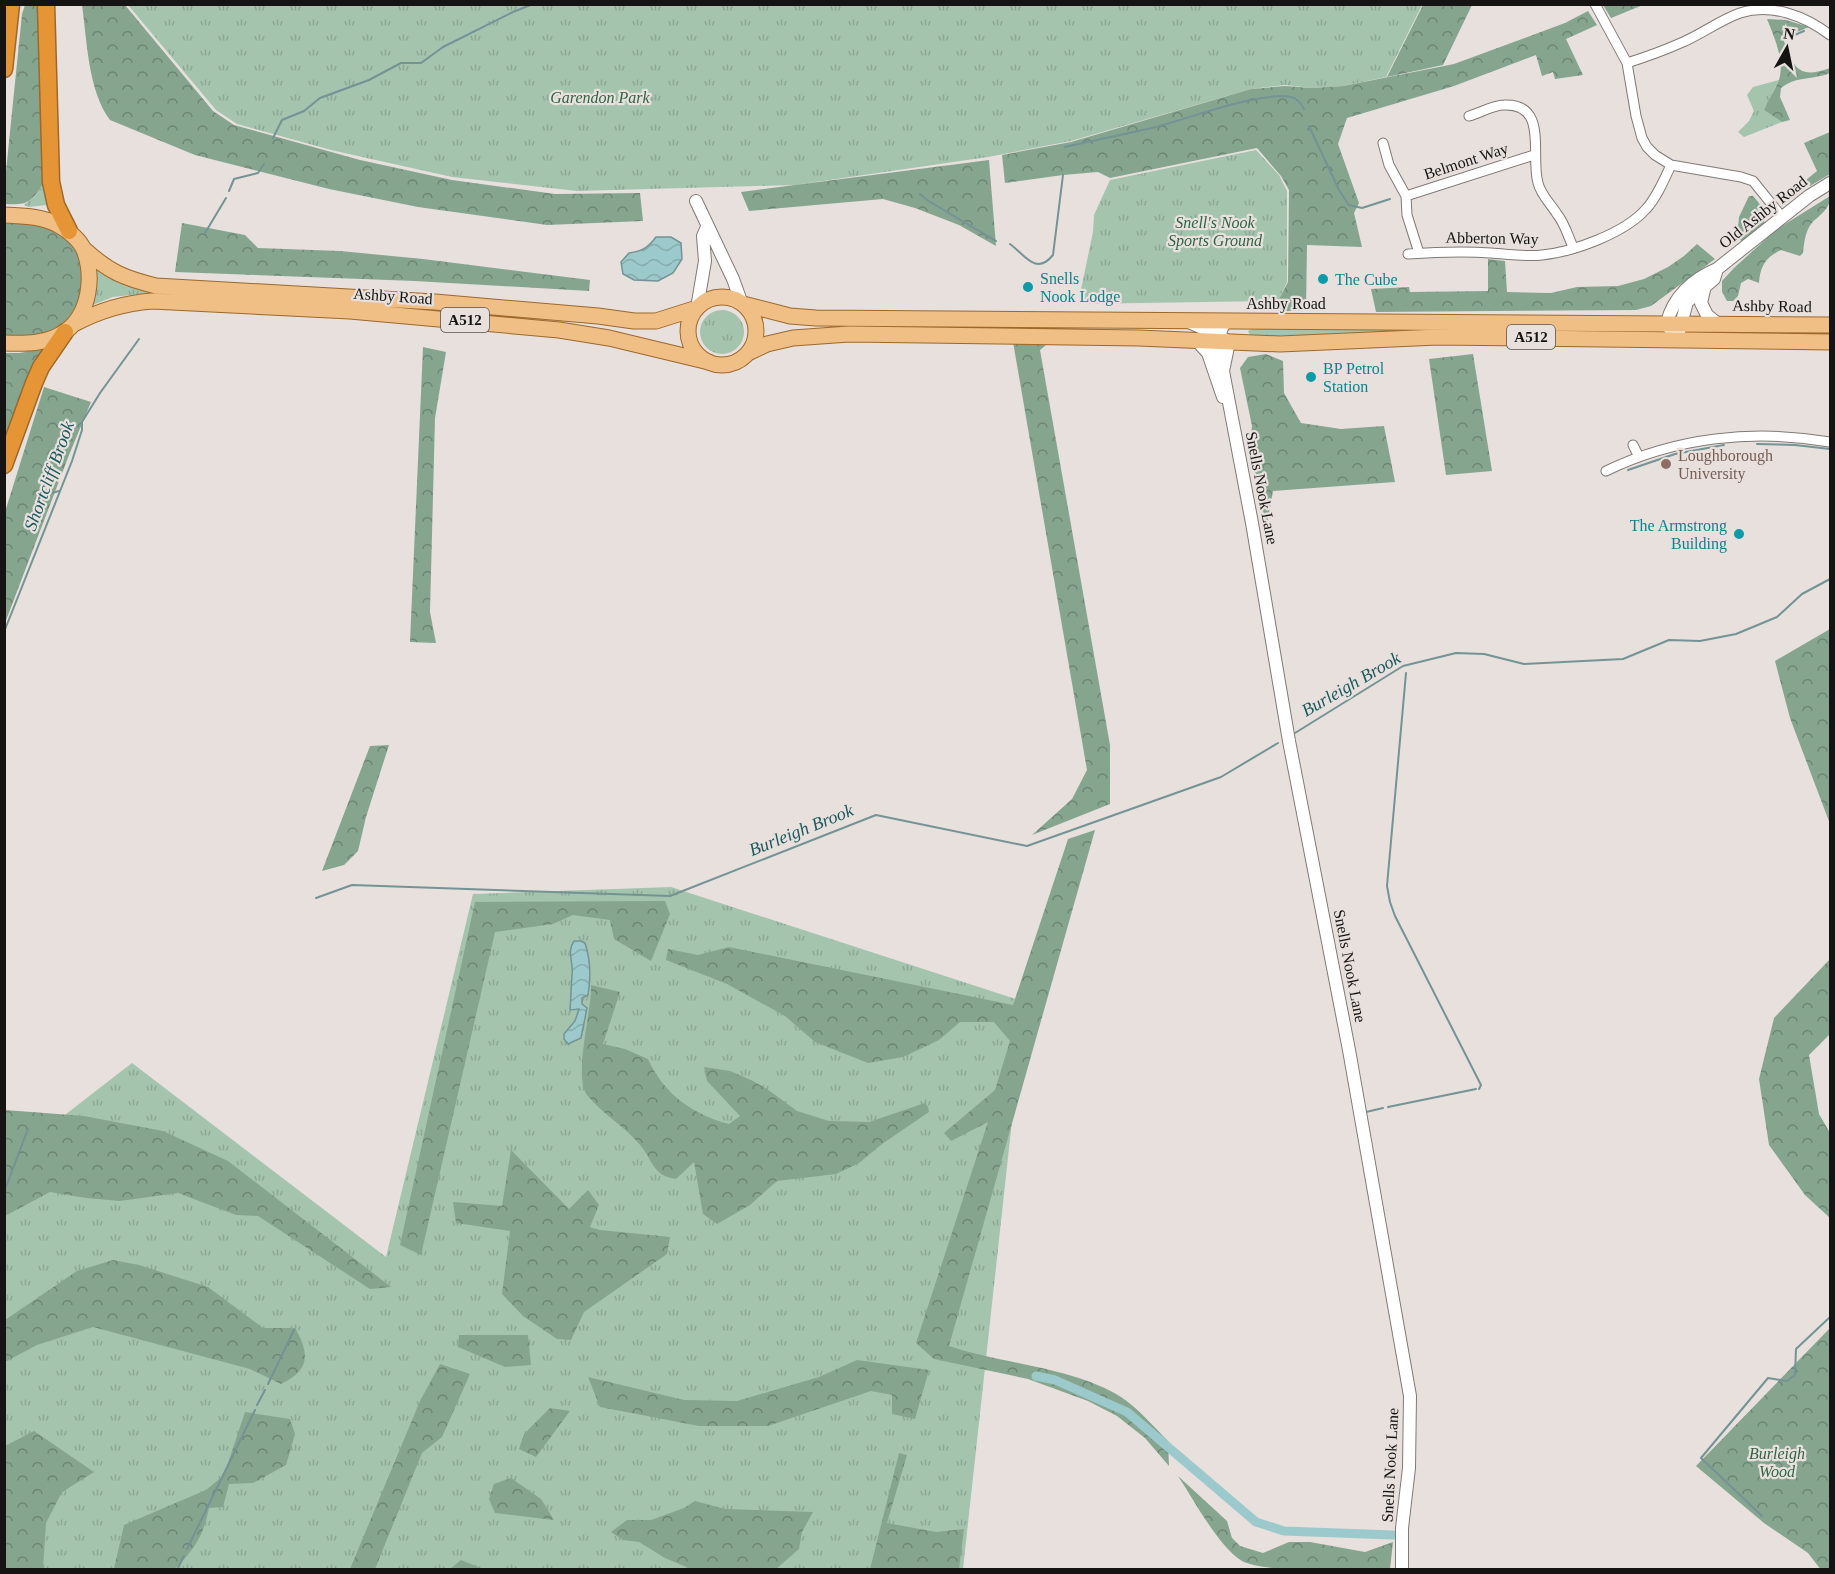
<svg xmlns="http://www.w3.org/2000/svg" width="1835" height="1574" font-family="'Times New Roman',serif">
	<style>
		.grass { fill: url(#grass-tufts) }
		.forest { fill: url(#forest-crowns) }
		.water { fill: url(#water-waves); stroke: #749394; stroke-width: 1.5 }
		.lines { fill: none; stroke-linecap: round; stroke-linejoin: round }
		.stream { stroke: #749394; stroke-width: 2 }
		.canal { stroke: #9cc9cb; stroke-width: 9 }
		.minor-casing { stroke: #807a76; stroke-width: 11 }
		.tertiary-casing { stroke: #807a76; stroke-width: 14 }
		.primary-casing { stroke: #9d682a; stroke-width: 17 }
		.motorway-casing { stroke: #9d682a; stroke-width: 19 }
		.minor { stroke: #fff; stroke-width: 9 }
		.tertiary { stroke: #fff; stroke-width: 12 }
		.primary { stroke: #f0bf86; stroke-width: 15 }
		.motorway { stroke: #e69536; stroke-width: 16 }
		.culture-dot { fill: #0f9aa8; stroke: #e7e0dd; stroke-width: 2 }
		.education-dot { fill: #8d6e63; stroke: #e7e0dd; stroke-width: 2 }
		.labels { text-anchor: middle; dominant-baseline: central; stroke-width: 4.5; stroke-linejoin: round; paint-order: stroke }
		.shield { fill: #e7e0dd; stroke: #555150; stroke-width: 1.5 }
		.shield-label { font-size: 15px; font-weight: bold; fill: #161413 }
		.park-label { font-size: 16px; font-style: italic; fill: #306443; stroke: #e7e0dd }
		.street-label { font-size: 16px; fill: #161413; stroke: #e7e0dd }
		.culture-label { font-size: 16px; fill: #0d838f; stroke: #e7e0dd; text-anchor: start }
		.education-label { font-size: 16px; fill: #785e54; stroke: #e7e0dd; text-anchor: start }
		.water-label { font-size: 18px; font-style: italic; fill: #1c5a5d; stroke: #e7e0dd }
	</style>
	<defs>
		<pattern id="grass-tufts" width="24" height="20" patternUnits="userSpaceOnUse" patternTransform="scale(1.5)"><rect width="24" height="20" fill="#a4c4ae"/><path d="M3 7l-1-3M5 7V3M7 7l1-3M15 17l-1-3M17 17v-4M19 17l1-3" fill="none" stroke="#8ca895"/></pattern>
		<pattern id="forest-crowns" width="20" height="18" patternUnits="userSpaceOnUse" patternTransform="scale(1.5)"><rect width="20" height="18" fill="#86a58f"/><path d="M2 6a3 3 0 1 1 6 0M12 15a3 3 0 1 1 6 0" fill="none" stroke="#6d8574"/></pattern>
		<pattern id="water-waves" width="16" height="10" patternUnits="userSpaceOnUse" patternTransform="scale(1.5)"><rect width="16" height="10" fill="#9cc9cb"/><path d="M0 5q4-4 8 0t8 0" fill="none" stroke="#86acad"/></pattern>
	</defs>
	<rect width="100%" height="100%" fill="#e7e0dd"/>
	<!-- grass -->
	<path class="grass" d="M128,5h1294l-36,72 -43,9 -31,2 -27,-3 -34,4 -180,52 -83,16 -193,28 -218,6 -125,-14 -121,-27 -94,-26 -21,-14z
		M1779,80l-15,30 18,12 -38,15 -6,-5 11,-11 5,-10 -7,-16 6,-8z
		M1256,150l23,25 8,16v91l-8,17 -11,2 -190,3 15,-72 1,-17 16,-35z
		M43,184l4,21 -19,2 -4,-2 10,-8z
		M94,266c20,13 32,20 55,25v2l-36,4 -23,9z
		M700 332a22 22 0 1 1 44 0a22 22 0 1 1-44 0Z
		M1659,328l4,2v4l-412,3 -3,-6 4,-2z
		M671,887l354,115 -62,567h-952l-7,-42v-365l128,-99 254,194 87,-363z"/>
	<!-- forest -->
	<path class="forest" d="M25,5h14l3,12 1,167c-13,20 -16,21 -39,20l1,-23 17,-167z
		M82,5h43l88,106 21,14 126,35 92,20 103,14 85,-1 3,28 -96,4 -129,-18 -89,-18 -134,-34 -85,-35c-22,-29 -23,-80 -28,-115z
		M1423,5h49l-29,60 -56,12z
		M1603,5h40l-32,13z
		M1588,11l9,14 -31,14 17,36 -28,4 -2,-7 -11,4 -6,-21 -82,31 -107,32 -9,26 21,59 -5,10 8,34 -55,-2 -1,66h-28l1,-12 9,-17 1,-92 -8,-14 -24,-28 -147,30 -12,-6 -35,3 -58,8 -3,-28 69,-13 180,-53 34,-3 27,2 31,-2 111,-22 111,-41z
		M1767,19l19,1 23,7 -26,11c10,29 15,42 47,30v5c-17,7 -34,3 -49,15l-1,9 10,23 -8,2 -18,-12c4,-10 11,-20 15,-30 6,-20 -5,-43 -12,-61z
		M1830,132v42l-20,12 -4,-6 11,-9 -13,-28z
		M989,160l7,86 -37,-21 -44,-17 -32,-9 -134,12 -8,-19z
		M1749,196h4c8,9 13,15 11,28l-22,17 -5,-3 2,-21z
		M1830,196c1,13 -11,19 -19,28 -6,8 -7,20 -8,29l-3,3 -19,-6c-15,7 -21,16 -22,33l-11,-4 -7,4 -3,13 -5,5h-6l-5,-9v-11l12,-13 43,-39z
		M5,223c17,1 33,0 49,8 45,22 33,92 -13,105 -12,3 -24,1 -36,0z
		M182,223l63,12 13,13 82,3 83,8 167,21 -1,11 -174,-10 -240,-9z
		M1697,244l18,15 -64,47 -15,4 -260,2 -5,-23 38,-2 1,5 78,-1v-32l17,2 2,31 44,1 26,-6 41,-1 26,-7 24,-12 16,-11z
		M1042,341l4,4 -6,5 70,395v59l-78,31 40,-36 15,-29 -74,-428z
		M423,347l23,5 -11,66 -5,194 6,31 -26,-1z
		M45,349l-40,101v-97h14z
		M1266,354l17,7 1,32 17,30 40,6 43,-3 11,56 -122,9 -7,39 -16,-85 2,-19 -12,-58 8,-11z
		M1473,354l19,117 -46,4 -17,-116z
		M44,387l47,15 -22,53 -64,168v-111z
		M1830,629v195l-40,-106 -15,-57z
		M389,745l-23,72 -8,34 -14,14 -22,6 48,-125z
		M1095,830l-146,516c53,18 124,21 172,51 17,11 32,29 47,44l1,25 -24,-28 -28,-22 -29,-15 -60,-22 -94,-20 -18,-16 72,-221 -37,19 -7,-8 51,-43 15,-49 -16,-19h-34l-21,18 -36,17 -35,6 -53,-21 -30,-26 -58,-32 -61,-24 2,-11 30,6 31,-8 284,58 55,-166z
		M665,901l5,13 -19,47 -37,-22 -4,-19 -37,-5 -20,9 -58,8 -74,323 -21,-10 75,-343z
		M1830,959v75l-21,21 10,59 11,19v85l-25,-23 -36,-50 -10,-66 15,-61z
		M591,985l29,7 -17,52 22,5 23,10c15,34 45,56 81,65l11,-8 -33,-35 -3,-14 26,4 21,9 16,9 30,22 32,10 40,1 56,-19 3,4 1,5 -47,32 -23,19 -23,11 -59,7 -27,24 -33,19 -14,-10 -9,-52 -18,17c-23,-3 -23,-18 -35,-33 -15,-19 -39,-32 -54,-51 -14,-20 5,-84 4,-110z
		M5,1110l79,6 79,15 65,30 163,126 -21,2 -112,-73 -22,-1 -58,-22 -58,8 -34,-3 -36,-6 -45,24z
		M511,1150l58,59 19,-19 11,15 -9,22 10,3 70,7 -3,17 -83,58 -13,28 -14,-1 -34,-23 -21,-22 8,-63 -54,-8 -3,-21 49,4z
		M113,1260l26,5 69,22 55,41h32c15,26 15,42 -14,56l-31,-15 -157,-42 -56,18 -32,17v-42l72,-49z
		M1830,1328v241l-9,1 -13,-17 -44,-30 -68,-57z
		M459,1335h69l3,30 -26,2 -47,-20z
		M857,1360l72,10 -14,49 -23,-5v-19l-21,-4 -103,35h-69l-99,-19 -12,-30 96,23 53,1 82,-24z
		M440,1364l30,10 -28,63 -20,16 -47,116h-25l70,-168z
		M550,1408l20,3 -34,46 -17,-8 5,-15z
		M245,1412l45,7 5,15 -9,31 -33,18 -24,1 -6,23 -14,1c-6,29 -14,40 -34,61h-61l10,-44 82,-35 18,-15z
		M34,1431l60,41 -32,20 -16,31 -3,46h-38v-123z
		M899,1453l8,2 -20,68 49,9 28,-3 -5,40h-89z
		M1178,1476l49,45 5,17 8,8 23,7 26,-11h21l55,10 28,-10 -3,27c-33,1 -122,5 -148,-8 -24,-15 -48,-61 -64,-85z
		M511,1478l30,21 13,21 -59,-7 -6,-14 5,-15z
		M695,1501l30,8 88,3 -11,20 -3,17 -23,20h-85l-26,-11 -26,-16 -16,-2 -12,-8 16,-12h24l33,-12z
		M461,1560l22,9h-33z"/>
	<!-- water -->
	<path class="water" d="M656,237h15l10,6 1,16 -9,14 -15,8 -24,-1 -11,-6 -2,-12 8,-9c13,-2 19,-5 27,-16z
		M574,941h7l4,2c6,18 6,34 3,52l-6,3v6l5,4 -6,30 -13,6 -4,-5v-5l11,-13 4,-12 -9,1c1,-12 1,-23 2,-35 2,-12 -6,-23 2,-34z"/>
	<g class="lines">
		<!-- stream -->
		<path class="stream" d="M1785,39l19,-8
			M1309,126l30,64 10,15 13,3 28,-9
			M273,138l9,-18 22,-9 16,-13 49,-18 32,-17h20l22,-16 70,-35 20,-8
			M1065,147c30,-7 61,-13 91,-20 37,-10 88,-30 126,-31 11,0 17,3 22,13
			M229,191l5,-12 24,-6 6,-9
			M920,194l7,6 69,41
			M205,233l21,-35
			M1010,244c15,11 26,32 43,11l10,-80
			M1757,444l38,1 35,4
			M1628,470l47,-16 49,-9
			M38,493h14l7,-2
			M4,632l68,-171 10,-31v-8l18,-29 39,-54
			M1406,673l-19,213 3,16 5,14 86,169 -2,4
			M1295,733l108,-67 53,-13 28,1 40,10 99,-5 46,-19 31,1 36,-7 41,-17 25,-23 28,-15
			M316,898l36,-13 318,11 206,-81 151,31 194,-69 57,-34
			M1388,1107l88,-18
			M1366,1112l17,-4
			M4,1192l24,-63
			M268,1384l26,-54
			M257,1405l8,-15
			M1762,1516l-61,-58 67,-80 19,3 8,-6 1,-26 34,-32
			M187,1549l68,-139
			M177,1570l7,-14"/>
		<!-- canal -->
		<path class="canal" d="M1036,1376l19,4 72,32 129,110 28,9 109,4"/>
		<!-- minor casing -->
		<g class="minor-casing">
			<path id="minor" d="M1595,4l32,59 9,53 6,22 5,9 8,8 16,10 70,12 12,4 29,36
				M1627,63c19,-6 38,-13 56,-21 19,-8 37,-22 57,-29 32,-10 65,3 90,22
				M1469,116c11,-3 24,-11 35,-11 45,-2 26,51 34,78 3,12 12,20 19,31 8,10 11,22 16,33
				M1383,143l6,22 17,31 1,19 12,38
				M1406,196l128,-41
				M1408,254c28,-2 56,-3 83,-1 17,1 35,4 51,2 31,-3 83,-22 104,-46 11,-12 18,-29 25,-44
				M1633,445l6,12
				M1606,471c70,-34 148,-42 224,-29"/>
		</g>
		<!-- tertiary casing -->
		<g class="tertiary-casing">
			<path id="tertiary" d="M696,201l37,78 9,25
				M1705,286l-4,17 6,12 11,9
				M697,308l8,-47 -2,-25 4,-9
				M1226,321c-10,15 -11,33 -3,50l29,152 37,218 60,309 61,346 -1,72 -7,60v42
				M1189,322l29,13 11,7 -6,29
				M1670,329l-3,-6c6,-26 26,-44 50,-54l92,-73 21,-13
				M1679,332l8,-30 27,-23 3,-10
				M1196,340l12,13 15,44"/>
		</g>
		<!-- primary casing -->
		<g class="primary-casing">
			<path id="primary" d="M4,215c19,1 38,1 54,10 10,5 22,15 26,25 10,26 6,63 -18,81 -18,13 -40,13 -62,12
				M84,249c25,23 40,29 72,37l279,16 163,14 36,5h22l41,-13
				M688 331a34 34 0 1 1 68 0a34 34 0 1 1-68 0Z
				M743,304l47,12 26,2 1014,7
				M74,324c26,-14 50,-21 78,-23l198,10 209,19 50,8 100,24
				M748,353l19,-9 26,-6 56,-4 290,4 141,6 158,-7 392,5"/>
		</g>
		<!-- motorway casing -->
		<g class="motorway-casing">
			<path id="motorway" d="M46,4l5,178 5,23 13,26
				M4,69l7,-65
				M4,465l30,-82 7,-16 24,-35"/>
		</g>
		<!-- minor -->
		<use href="#minor" class="minor"/>
		<!-- tertiary -->
		<use href="#tertiary" class="tertiary"/>
		<!-- primary -->
		<use href="#primary" class="primary"/>
		<!-- motorway -->
		<use href="#motorway" class="motorway"/>
	</g>
	<!-- markers -->
	<g class="culture-dot">
		<circle cx="1323" cy="279" r="6"/>
		<circle cx="1028" cy="287" r="6"/>
		<circle cx="1311" cy="377" r="6"/>
		<circle cx="1739" cy="534" r="6"/>
	</g>
	<circle class="education-dot" cx="1666" cy="464" r="6"/>
	<g class="labels">
		<!-- shield labels -->
		<g class="shield">
			<rect x="441" y="308" width="48" height="24" rx="4.5"/>
			<rect x="1507" y="325" width="48" height="24" rx="4.5"/>
		</g>
		<g class="shield-label">
			<text x="465" y="320">A512</text>
			<text x="1531" y="337">A512</text>
		</g>
		<!-- park labels -->
		<g class="park-label">
			<text x="600" y="97">Garendon Park</text>
			<text x="1215" y="222">Snell's Nook<tspan x="1215" dy="18">Sports Ground</tspan></text>
			<text x="1777" y="1453">Burleigh<tspan x="1777" dy="18">Wood</tspan></text>
		</g>
		<!-- street labels -->
		<g class="street-label">
			<text transform="translate(1466 161) rotate(-18)">Belmont Way</text>
			<text transform="translate(1763 212) rotate(-38)">Old Ashby Road</text>
			<text transform="translate(1492 238) rotate(1)">Abberton Way</text>
			<text transform="translate(393 296) rotate(4)">Ashby Road</text>
			<text x="1286" y="303">Ashby Road</text>
			<text transform="translate(1772 306) rotate(1)">Ashby Road</text>
			<text transform="translate(1262 488) rotate(79)">Snells Nook Lane</text>
			<text transform="translate(1350 966) rotate(79)">Snells Nook Lane</text>
			<text transform="translate(1390 1465) rotate(-87)">Snells Nook Lane</text>
		</g>
		<!-- culture labels -->
		<g class="culture-label">
			<text x="1040" y="278">Snells<tspan x="1040" dy="18">Nook Lodge</tspan></text>
			<text x="1335" y="279">The Cube</text>
			<text x="1323" y="368">BP Petrol<tspan x="1323" dy="18">Station</tspan></text>
			<text x="1727" y="525" text-anchor="end">The Armstrong<tspan x="1727" dy="18">Building</tspan></text>
		</g>
		<!-- education labels -->
		<g class="education-label">
			<text x="1678" y="455">Loughborough<tspan x="1678" dy="18">University</tspan></text>
		</g>
		<!-- water labels -->
		<g class="water-label">
			<text transform="translate(49 476) rotate(-70)">Shortcliff Brook</text>
			<text transform="translate(1351 684) rotate(-30)">Burleigh Brook</text>
			<text transform="translate(801 830) rotate(-22)">Burleigh Brook</text>
		</g>
	</g>
	<!-- border -->
	<rect width="1835" height="1574" fill="none" stroke="#161413" stroke-width="12"/>
	<!-- north arrow -->
	<g transform="translate(1787 48) rotate(9)" stroke="#e7e0dd" stroke-width="4.5" paint-order="stroke">
	<path d="M0-4.5L10 22L0 15L-10 22Z" fill="#161413"/>
	<text y="-9" font-size="16" font-weight="bold" text-anchor="middle" fill="#161413">N</text>
	</g>
</svg>
